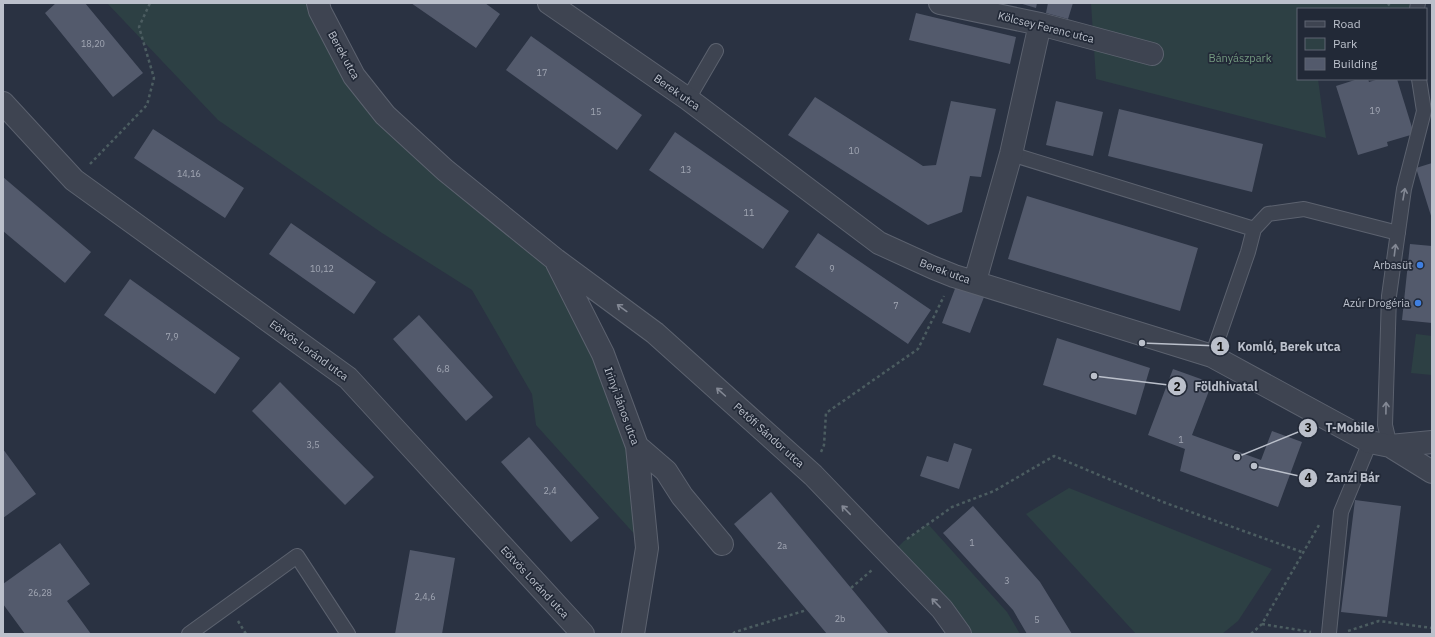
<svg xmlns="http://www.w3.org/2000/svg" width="1435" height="637" font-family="'IBM Plex Sans',sans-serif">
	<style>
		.green { fill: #2d4044 }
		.building { fill: #535a6c }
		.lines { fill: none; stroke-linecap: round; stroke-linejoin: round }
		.service-casing { stroke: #5c626f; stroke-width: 16 }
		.minor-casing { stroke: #5c626f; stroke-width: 24 }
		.path { stroke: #4c5d61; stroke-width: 2.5; stroke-dasharray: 3 3; stroke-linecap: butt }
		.service { stroke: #3e4451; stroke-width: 14 }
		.minor { stroke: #3e4451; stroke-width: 22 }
		.oneway { stroke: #838894 }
		.shop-dot { fill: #3f7fe0; stroke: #222937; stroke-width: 1.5 }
		.labels { text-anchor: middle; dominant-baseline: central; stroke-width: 3.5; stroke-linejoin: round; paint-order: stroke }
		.number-label { font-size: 9px; fill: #a1a6b3 }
		.street-label { font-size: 11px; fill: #bbc0cb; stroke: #222937 }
		.park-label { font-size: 11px; fill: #749a80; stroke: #222937 }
		.poi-label { font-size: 11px; fill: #bbc0cb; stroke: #222937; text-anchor: end }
		.leader { fill: none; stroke: #bbc0cb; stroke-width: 1.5 }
		.callout-dot { fill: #bbc0cb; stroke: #222937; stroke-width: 1.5 }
		.mark-label { font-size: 12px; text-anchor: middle; font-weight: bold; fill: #111 }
		.callout-label { font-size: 12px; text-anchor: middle; font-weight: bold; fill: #bbc0cb; stroke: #222937; stroke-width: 3.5; stroke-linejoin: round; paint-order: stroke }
	</style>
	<rect width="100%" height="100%" fill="#2a3242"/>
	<!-- green -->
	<path class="green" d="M107,3h211l36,73 202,184 81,186 10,102 -111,-123 -4,-31 -60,-104 -90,-57 -164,-113z
		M1091,3h323l-1,6h-115v70h20l8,59 -230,-59z
		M1416,334l16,2v39l-21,-2z
		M1069,488l203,81 -34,52 -16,13h-86l-110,-120z
		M928,524l79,88 13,22h-60l-70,-79 14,-14z"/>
	<!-- building -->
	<path class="building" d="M56,3h29l58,70 -30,24 -68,-84z
		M411,3h74l15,11 -24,34z
		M1019,3h18l-1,5z
		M1048,3h25l-5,16 -22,-6z
		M916,13l100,24 -6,27 -101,-24z
		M531,36l111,79 -25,35 -111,-80z
		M1358,79h10l1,3 10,-3h18l17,55 -27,8 1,4 -30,9 -22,-69z
		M815,97l108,69 13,-1 15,-64 45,8 -15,68 -11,-1 -8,36 -34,13 -140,-90z
		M1056,101l47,11 -10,44 -47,-11z
		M1119,109l144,35 -11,48 -144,-36z
		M153,129l91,59 -19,30 -91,-60z
		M675,132l114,79 -26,38 -114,-79z
		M1432,163v56l-16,-51z
		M3,177l88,75 -26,31 -62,-52z
		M1027,196l171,52 -18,63 -172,-52z
		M291,223l85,59 -22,32 -85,-60z
		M818,233l113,77 -23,34 -113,-77z
		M1410,244l22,2v77l-30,-3z
		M130,279l110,79 -25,36 -111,-79z
		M956,286l28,11 -14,36 -28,-10z
		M419,315l74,82 -27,24 -73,-82z
		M1057,338l93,30 -14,47 -93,-30z
		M1173,369l39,14 -20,52 69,25 11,-29 30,11 -24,65 -98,-36 5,-22 -37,-14z
		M280,382l94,95 -29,28 -93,-94z
		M529,437l70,81 -28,24 -70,-80z
		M954,443l18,6 -13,40 -39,-13 7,-20 21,6z
		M3,449l33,45 -33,24z
		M771,492l80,96 38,46h-62l-93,-110z
		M1355,500l46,6 -14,111 -46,-5z
		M973,506l67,76 32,52h-45l-14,-24 -70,-77z
		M60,543l30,41 -23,17 24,33h-66l-22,-30v-20z
		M410,550l45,8 -13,76h-47z"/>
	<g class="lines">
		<!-- service casing -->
		<g class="service-casing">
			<path id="service" d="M1417,9l1,-6
				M688,99l28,-48
				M1011,154l243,75 -6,23 -36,104
				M1254,229l14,-15 36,-5 94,24
				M1390,446l-5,-21 4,-129 15,-107 20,-78 -5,-32
				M1329,633l12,-121 29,-70
				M189,634l108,-78 51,78"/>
		</g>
		<!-- minor casing -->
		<g class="minor-casing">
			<path id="minor" d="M318,3l2,8 34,65 31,39 60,55 111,90 99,73 158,142 129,134 18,25
				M549,3l139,96 191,144 55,25 20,8 258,80 158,86 20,4 42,26
				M940,3l100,21 112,30
				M3,103l71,77 274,198 235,256
				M557,263l46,91 34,92 10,102 -14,86
				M975,281l36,-127 29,-130
				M637,446l29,25 16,25 40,48
				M1390,446l42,-4"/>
		</g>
		<!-- path -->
		<path class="path" d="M1388,3l3,6
			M90,164l57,-59 7,-27 -15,-51 11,-24
			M821,452l3,-7 2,-32 92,-64 26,-53
			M907,539l45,-32 42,-16 60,-35 109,46 139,50
			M851,588l21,-18
			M238,621l8,13
			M1262,624l49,8
			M1348,631l31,-10 53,7
			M733,634l2,-2 72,-22
			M1251,634l11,-10 57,-99"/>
		<!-- service -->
		<use href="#service" class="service"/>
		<!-- minor -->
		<use href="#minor" class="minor"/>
	</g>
	<!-- one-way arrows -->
	<defs><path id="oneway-shaft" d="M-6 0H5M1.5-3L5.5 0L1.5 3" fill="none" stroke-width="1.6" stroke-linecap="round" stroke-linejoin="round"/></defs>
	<g class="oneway">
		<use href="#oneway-shaft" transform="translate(1404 194) rotate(-80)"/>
		<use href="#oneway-shaft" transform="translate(1395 250) rotate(-83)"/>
		<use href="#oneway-shaft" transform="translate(622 308) rotate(-144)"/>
		<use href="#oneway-shaft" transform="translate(721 392) rotate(-138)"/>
		<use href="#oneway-shaft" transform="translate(1386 408) rotate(-89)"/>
		<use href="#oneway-shaft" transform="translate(846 510) rotate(-134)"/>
		<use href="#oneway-shaft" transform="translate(936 603) rotate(-134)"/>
	</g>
	<!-- markers -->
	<g class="shop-dot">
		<circle cx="1420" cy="265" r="4"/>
		<circle cx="1418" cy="303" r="4"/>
	</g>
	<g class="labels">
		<!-- number labels -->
		<g class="number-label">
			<text x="93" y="43">18,20</text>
			<text x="542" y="72">17</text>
			<text x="1375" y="110">19</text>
			<text x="596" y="111">15</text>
			<text x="854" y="150">10</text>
			<text x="686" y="169">13</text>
			<text x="189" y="173">14,16</text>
			<text x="749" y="212">11</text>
			<text x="322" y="268">10,12</text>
			<text x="832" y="268">9</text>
			<text x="896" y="305">7</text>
			<text x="172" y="336">7,9</text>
			<text x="443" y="368">6,8</text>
			<text x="1181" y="439">1</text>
			<text x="313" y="444">3,5</text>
			<text x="550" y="490">2,4</text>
			<text x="972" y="542">1</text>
			<text x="782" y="545">2a</text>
			<text x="1007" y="580">3</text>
			<text x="40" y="592">26,28</text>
			<text x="425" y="596">2,4,6</text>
			<text x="840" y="618">2b</text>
			<text x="1037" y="619">5</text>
		</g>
		<!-- street labels -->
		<g class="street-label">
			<text transform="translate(1046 27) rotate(14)">Kölcsey Ferenc utca</text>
			<text transform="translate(344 55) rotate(61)">Berek utca</text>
			<text transform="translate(677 92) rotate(35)">Berek utca</text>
			<text transform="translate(945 271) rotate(20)">Berek utca</text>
			<text transform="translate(309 350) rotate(36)">Eötvös Loránd utca</text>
			<text transform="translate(622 406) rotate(70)">Irinyi János utca</text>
			<text transform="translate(769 435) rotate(42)">Petőfi Sándor utca</text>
			<text transform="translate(535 582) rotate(47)">Eötvös Loránd utca</text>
		</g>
		<!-- park labels -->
		<g class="park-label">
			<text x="1240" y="58">Bányászpark</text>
		</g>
		<!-- poi labels -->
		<g class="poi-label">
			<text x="1412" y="265">Arbasüt</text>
			<text x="1410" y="303">Azúr Drogéria</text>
		</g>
	</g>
	<!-- callouts -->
	<path class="leader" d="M1142 343L1220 346M1094 376L1177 386M1237 457L1308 428M1254 466L1308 478"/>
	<g class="callout-dot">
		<circle cx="1142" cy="343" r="4"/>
		<circle cx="1094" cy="376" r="4"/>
		<circle cx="1237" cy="457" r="4"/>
		<circle cx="1254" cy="466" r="4"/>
		<circle cx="1220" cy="346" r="10"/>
		<circle cx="1177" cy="386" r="10"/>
		<circle cx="1308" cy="428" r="10"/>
		<circle cx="1308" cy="478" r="10"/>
	</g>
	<g class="mark-label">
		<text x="1220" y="351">1</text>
		<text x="1177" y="391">2</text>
		<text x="1308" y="432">3</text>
		<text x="1308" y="482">4</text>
	</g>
	<g class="callout-label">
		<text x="1289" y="351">Komló, Berek utca</text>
		<text x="1226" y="391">Földhivatal</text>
		<text x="1350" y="432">T-Mobile</text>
		<text x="1353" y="482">Zanzi Bár</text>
	</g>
	<!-- border -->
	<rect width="1435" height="637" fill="none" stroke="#bbc0cb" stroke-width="8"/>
	<!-- legend -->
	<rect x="1297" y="8" width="130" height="72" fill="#222937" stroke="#5f6572"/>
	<rect x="1305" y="21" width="20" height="6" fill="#3e4451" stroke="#5f6572"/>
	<text x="1333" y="28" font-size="12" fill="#bbc0cb">Road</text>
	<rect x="1305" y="38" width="20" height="12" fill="#2d4044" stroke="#5f6572"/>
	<text x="1333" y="48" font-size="12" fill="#bbc0cb">Park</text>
	<rect x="1305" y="58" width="20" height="12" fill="#535a6c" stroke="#5f6572"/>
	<text x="1333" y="68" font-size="12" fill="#bbc0cb">Building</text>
</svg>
